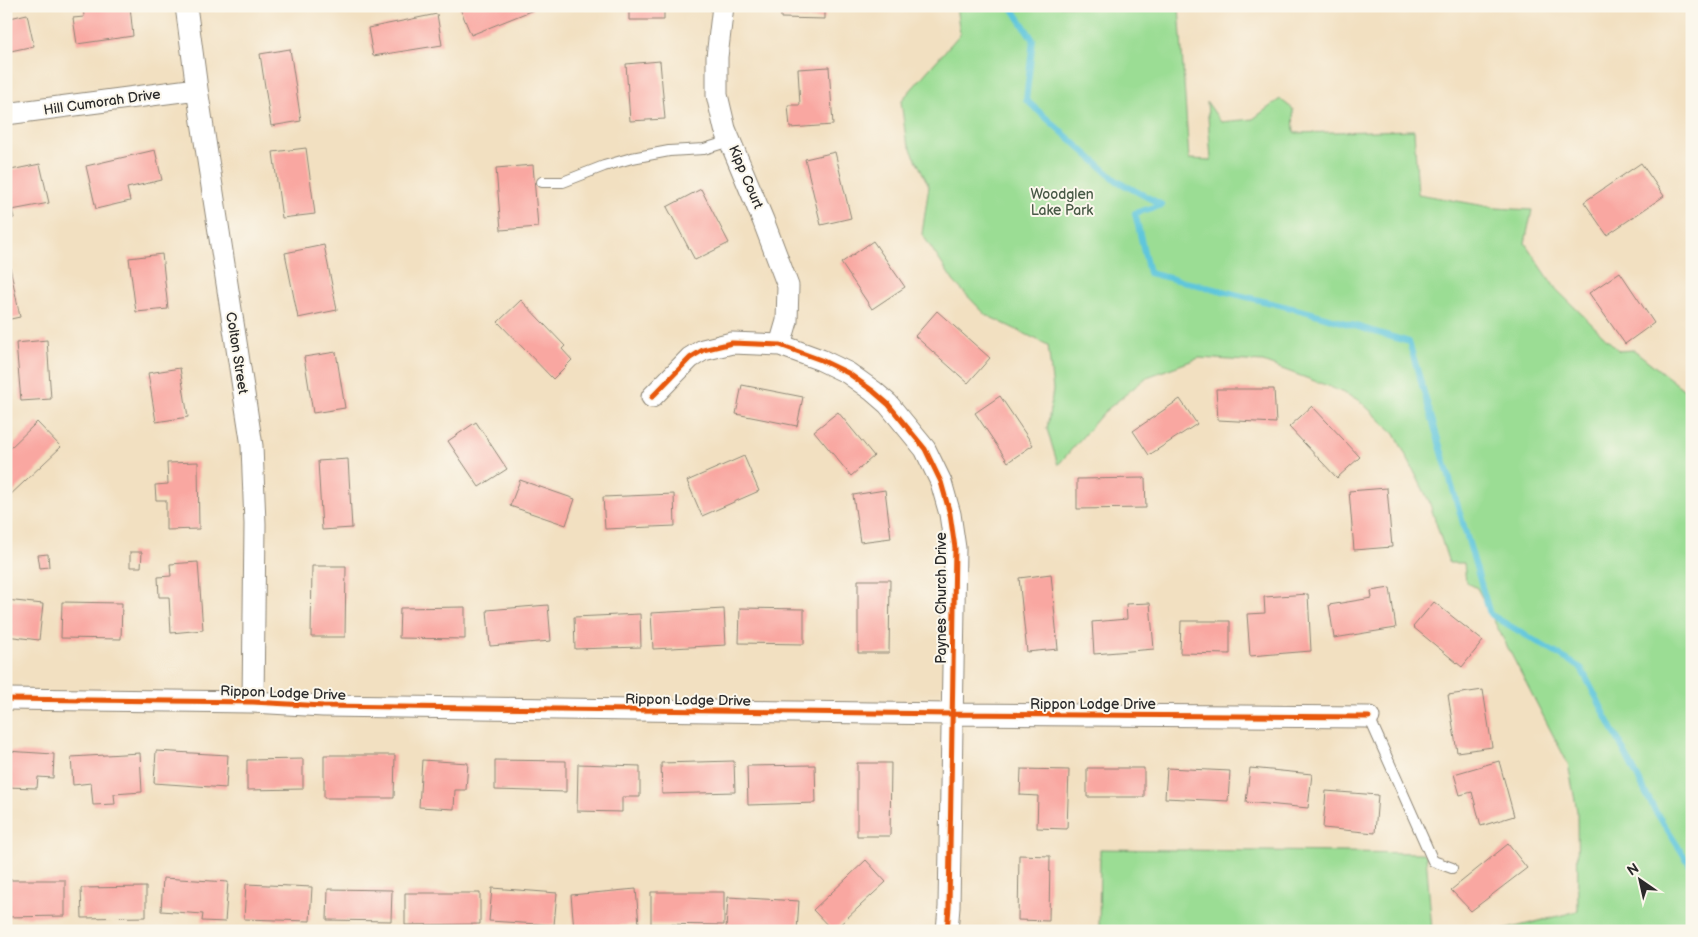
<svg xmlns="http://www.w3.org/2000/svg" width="1698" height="937" font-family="'Balsamiq Sans',sans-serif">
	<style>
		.green { fill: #9bdd94; stroke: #638460 }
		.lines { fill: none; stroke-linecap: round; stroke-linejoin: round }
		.stream { stroke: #5fc6dc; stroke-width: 6 }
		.building { fill: #f9a7a1 }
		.service-casing { stroke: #8e8676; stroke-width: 12 }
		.minor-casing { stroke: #8e8676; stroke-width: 23 }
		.service { stroke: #fff; stroke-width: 10 }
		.minor { stroke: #fff; stroke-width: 21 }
		.cycleway-casing { stroke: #fbf7ec; stroke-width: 8 }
		.cycleway { stroke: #e8590c; stroke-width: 5 }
		.labels { text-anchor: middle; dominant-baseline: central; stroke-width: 4; stroke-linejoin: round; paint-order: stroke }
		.street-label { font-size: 14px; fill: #2b2b2b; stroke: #fbf7ec }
		.park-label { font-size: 14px; fill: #475845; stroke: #fbf7ec }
	</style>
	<rect width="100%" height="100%" fill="#fbf7ec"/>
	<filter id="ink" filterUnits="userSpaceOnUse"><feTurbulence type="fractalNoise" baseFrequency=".02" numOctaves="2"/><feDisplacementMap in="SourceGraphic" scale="10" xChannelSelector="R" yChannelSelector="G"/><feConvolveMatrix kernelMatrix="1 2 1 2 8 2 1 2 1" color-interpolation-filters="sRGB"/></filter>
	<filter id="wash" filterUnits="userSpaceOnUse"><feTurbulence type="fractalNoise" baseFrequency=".0096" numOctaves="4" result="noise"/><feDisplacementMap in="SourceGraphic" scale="20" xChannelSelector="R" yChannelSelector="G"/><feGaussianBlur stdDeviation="1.12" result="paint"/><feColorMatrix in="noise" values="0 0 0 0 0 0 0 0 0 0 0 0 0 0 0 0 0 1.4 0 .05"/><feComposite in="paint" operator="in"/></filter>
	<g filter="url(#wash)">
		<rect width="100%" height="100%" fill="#f2e0c1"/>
		<!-- green -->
		<path class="green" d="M956,6h223l10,153 22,1 -4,-58 14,20 32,-3 27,-20 13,10 1,24 120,-3 4,64 78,14 36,2 -7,33 31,46 63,62 15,-1 58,46v535h-192l78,-20 -1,-100 -9,-47 -91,-176 -11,-6 -2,-19h-15l-20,-62 -34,-67 -36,-34 -31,-14 -65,-24 -64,-4 -52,19 -43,35 -46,53 -11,-36 6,-39 -5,-45 -62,-30 -32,-33 -32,-48 7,-48 -23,-47 -5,-38 59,-67z
			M1100,849l324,4 2,2 6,76h-333z"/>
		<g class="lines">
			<!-- stream -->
			<path class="stream" d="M1011,6l22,34 -7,60 91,81 45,24 -27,8 14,60 159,39 101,30 81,272 91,54 73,141 38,59"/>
		</g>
		<g id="blocks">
			<!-- building -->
			<path class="building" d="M83,6h47l3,30 -56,8 -4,-26 11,-1z
				M459,6h72l2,4 -62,25z
				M629,6h35v14h-35z
				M781,6h44v13l-44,-1z
				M27,14l7,32 -28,6v-33z
				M437,14l5,31 -69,11 -5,-28z
				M290,49l11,72 -30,5 -11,-72z
				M660,61l5,58 -35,2 -4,-57z
				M829,67l4,58 -43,3 -2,-23h12l-2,-36z
				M306,148l9,66 -33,4 -9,-66z
				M155,150l7,30 -35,8 3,13 -34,8 -10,-43z
				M835,152l16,66 -30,7 -16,-66z
				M1641,163l23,33 -57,39 -23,-33z
				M40,164l9,39 -37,7 2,8 -8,2v-49z
				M533,165l5,62 -37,3 -5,-62z
				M701,189l28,54 -34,17 -28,-53z
				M873,241l32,46 -33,22 -31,-46z
				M324,245l13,65 -39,8 -13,-65z
				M6,247l14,70 -14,3z
				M162,254l6,55 -32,3 -7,-54z
				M1620,272l34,51 -29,21 -36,-51z
				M521,300l44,46 -3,3 10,11 -19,19 -55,-57z
				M937,311l53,47 -22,25 -53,-47z
				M47,340l4,59 -30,2 -5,-58z
				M336,352l9,56 -32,5 -9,-56z
				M180,368l8,49 -32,5 -8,-49z
				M742,385l61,12 -6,29 -61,-12z
				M1216,389h58l2,34 -58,-3z
				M1000,396l33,49 -25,17 -33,-49z
				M1180,399l17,25 -48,31 -16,-24z
				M1312,406l48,51 -23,21 -48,-51z
				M838,412l36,44 -23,20 -37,-45z
				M37,422l24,25 -54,51 -1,-46z
				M476,422l31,47 -28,18 -31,-46z
				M744,456l15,35 -57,25 -15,-35z
				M348,459l4,69 -30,2 -4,-69z
				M198,462l1,67 -33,1v-30h-10l-1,-15 13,-1 -1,-21z
				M1145,478l1,30 -69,1v-30z
				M520,480l55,19 -9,26 -56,-19z
				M1387,488l5,59 -38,3 -5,-59z
				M885,490l6,48 -31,4 -7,-47z
				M674,494l1,32 -70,3 -2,-32z
				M130,552h12l-1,15h-11z
				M48,554l1,13 -9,1 -2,-13z
				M198,562l5,68 -32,3 -2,-36h-10l-1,-20 13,-1 -1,-12z
				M312,566h34l-1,71h-34z
				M1051,574l7,75 -31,3 -8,-74z
				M858,580h32l-1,73h-31z
				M1390,588l6,40 -62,10 -5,-33 43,-7 -1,-7z
				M1308,594l3,57 -61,5 -3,-42 18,-1 -1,-16z
				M6,600l37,4 -4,36 -33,-4z
				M62,602l60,1 -1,36 -60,-1z
				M1434,602l49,39 -21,26 -49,-40z
				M1150,603l4,46 -60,5 -2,-32 35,-3 -1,-15z
				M548,605l3,36 -61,5 -3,-36z
				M465,607v32l-66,-1 1,-30z
				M740,608l64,1v35l-65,-1z
				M724,609l2,36 -73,4 -2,-36z
				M640,614l1,33 -66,2 -1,-32z
				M1181,621h49v33l-50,-1z
				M1483,690l9,57 -35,5 -9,-57z
				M6,751l48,3 -1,24 -15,-1 -1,11 -31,-1z
				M156,751l72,4 -2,33 -72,-5z
				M140,753l2,39 -28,2 1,10 -22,1 -2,-22 -18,2 -2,-28z
				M324,755h71l-1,43h-70z
				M303,759v30l-56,1v-30z
				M422,760l46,3 -2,27h-11l-1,19 -35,-2z
				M495,760l71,1v31l-71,-2z
				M734,761l1,31 -73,2 -1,-31z
				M1499,761l15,55 -33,10 -9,-34 -12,3 -6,-21z
				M857,763h34l-1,73h-33z
				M578,764l62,2v31h-18v15l-45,-1z
				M815,765l1,38 -68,2 -1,-39z
				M1087,768h57v29h-57z
				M1167,768l63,3 -2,30 -63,-3z
				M1250,768l62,6 -4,34 -62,-6z
				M1021,769l48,1 -2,59 -30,-1 1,-32 -18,-1z
				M1326,791l52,4 -3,38 -52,-5z
				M1508,844l19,24 -56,43 -20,-21z
				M1019,855l31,1 -1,65 -31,-1z
				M866,860l20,22 -53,49 -20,-21z
				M163,878l65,4 -3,40 -23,-1 1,-7 -42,-3z
				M6,880h59v36l-59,1z
				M246,884l66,3 -2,34 -66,-2z
				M146,887v30l-64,1 -1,-30z
				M492,888l65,5 -3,32 -65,-4z
				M328,889l64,1 -1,31 -64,-1z
				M636,889l3,35 -65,5 -3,-34z
				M651,892h73v33l-73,-1z
				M405,893h75v31l-75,1z
				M728,897l71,4 -2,30 -71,-2z"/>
		</g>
	</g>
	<g filter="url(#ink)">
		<use href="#blocks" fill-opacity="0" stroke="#8e8676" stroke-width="1"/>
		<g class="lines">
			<!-- service casing -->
			<g class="service-casing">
				<path id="service" d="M542,182h21l41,-16 28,-8 37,-7 35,-2 26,-8
					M1369,717l64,144 19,7"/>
			</g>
			<!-- minor casing -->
			<g class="minor-casing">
				<path id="minor" d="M186,6l11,83 55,357 3,78 -2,178
					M723,6l-6,51v38l8,34 38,91 25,66 -1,35 -7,24
					M6,114l191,-25
					M652,397l38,-39 13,-8 29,-7 48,2 41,15 27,13 25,18 15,13 37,45 16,33 9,32 5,34 -6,359 -2,24
					M6,699l247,3 70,4 628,8 418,3"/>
			</g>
			<!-- service -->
			<use href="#service" class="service"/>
			<!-- minor -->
			<use href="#minor" class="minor"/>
			<!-- cycleway casing -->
			<g class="cycleway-casing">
				<path id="cycleway" d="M652,397l38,-39 13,-8 29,-7 48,2 41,15 27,13 25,18 15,13 37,45 16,33 9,32 5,34 -6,359 -2,24
					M6,699l247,3 70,4 628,8 418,3"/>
			</g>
			<!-- cycleway -->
			<use href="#cycleway" class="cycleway"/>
		</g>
	</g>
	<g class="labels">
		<!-- street labels -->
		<g class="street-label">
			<text transform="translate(102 102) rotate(-8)">Hill Cumorah Drive</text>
			<text transform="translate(746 177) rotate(67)">Kipp Court</text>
			<text transform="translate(237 353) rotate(81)">Colton Street</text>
			<text transform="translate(941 598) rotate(-90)">Paynes Church Drive</text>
			<text transform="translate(283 693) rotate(2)">Rippon Lodge Drive</text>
			<text transform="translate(688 700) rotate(1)">Rippon Lodge Drive</text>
			<text x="1093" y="704">Rippon Lodge Drive</text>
		</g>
		<!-- park labels -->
		<g class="park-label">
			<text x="1062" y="194">Woodglen<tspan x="1062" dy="16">Lake Park</tspan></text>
		</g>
	</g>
	<!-- margin -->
	<rect width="1698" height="937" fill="none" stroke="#fbf7ec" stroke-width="25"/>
	<!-- north arrow -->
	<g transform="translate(1640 880) rotate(326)" stroke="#fbf7ec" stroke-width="4" paint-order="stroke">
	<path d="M0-4L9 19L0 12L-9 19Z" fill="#2b2b2b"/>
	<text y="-8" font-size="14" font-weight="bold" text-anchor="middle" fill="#2b2b2b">N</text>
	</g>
</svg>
